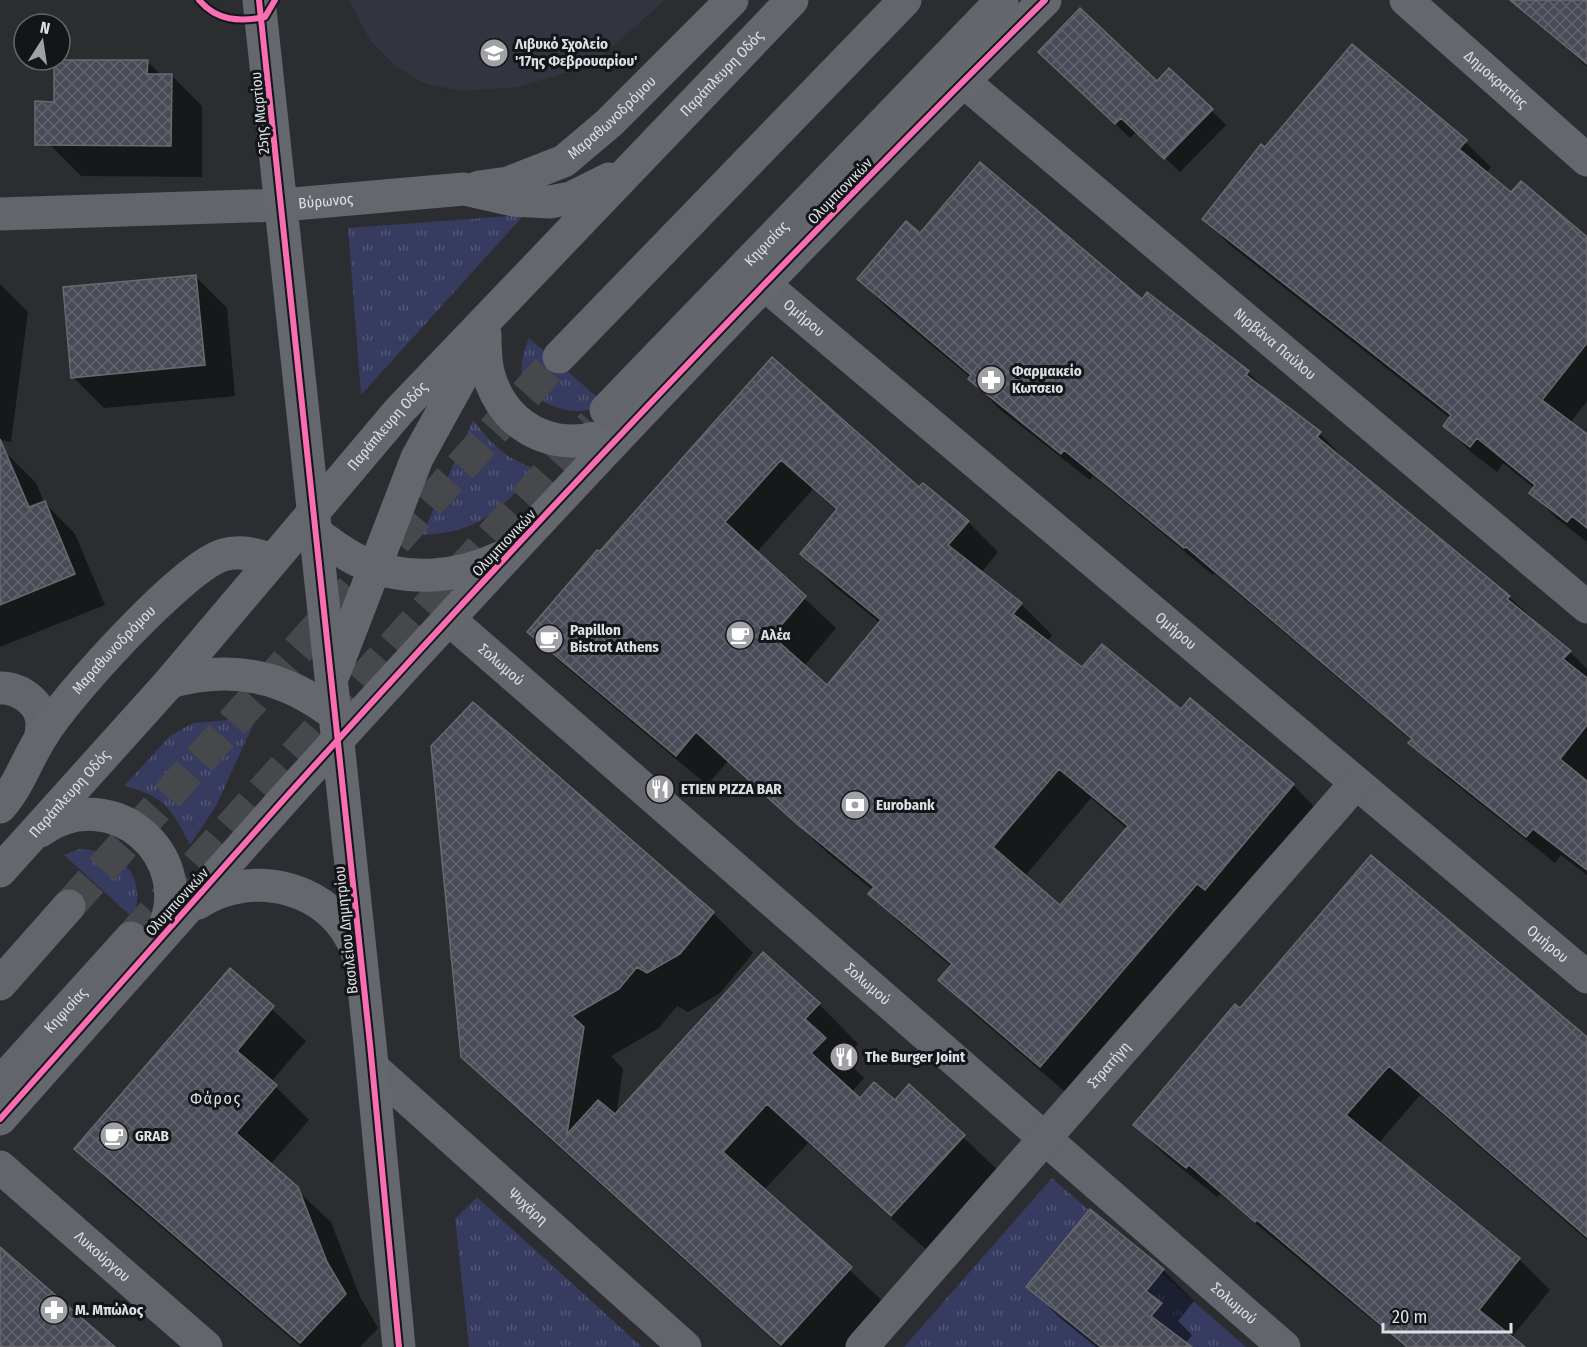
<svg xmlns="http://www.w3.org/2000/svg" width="1587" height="1347" font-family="'Fira Sans Condensed',sans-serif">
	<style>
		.built { fill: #32353f }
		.grass { fill: url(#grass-tufts) }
		.shadow { fill: #0007; fill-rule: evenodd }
		.building { fill: url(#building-cross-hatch); stroke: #696a6d; stroke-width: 1.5; fill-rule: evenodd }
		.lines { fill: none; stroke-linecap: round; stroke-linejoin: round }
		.primary-tunnel { stroke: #47484c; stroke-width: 33; stroke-dasharray: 33 16; stroke-linecap: butt }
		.street { stroke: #63646c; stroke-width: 33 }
		.secondary { stroke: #65676f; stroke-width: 33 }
		.primary { stroke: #63656d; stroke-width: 33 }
		.cycleway-casing { stroke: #141518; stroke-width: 10 }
		.cycleway { stroke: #f96db3; stroke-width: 6 }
		.labels { text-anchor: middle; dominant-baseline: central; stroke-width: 6; stroke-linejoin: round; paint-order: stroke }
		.poi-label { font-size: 15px; font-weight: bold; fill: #dedfe3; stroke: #141518; text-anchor: start }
		.street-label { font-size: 15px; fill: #dedfe3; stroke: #141518 }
		.neighbourhood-label { font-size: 16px; letter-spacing: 1.5px; fill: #dedfe3; stroke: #141518 }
	</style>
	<defs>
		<pattern id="grass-tufts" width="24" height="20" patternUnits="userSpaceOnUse" patternTransform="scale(1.5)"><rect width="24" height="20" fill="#363b5f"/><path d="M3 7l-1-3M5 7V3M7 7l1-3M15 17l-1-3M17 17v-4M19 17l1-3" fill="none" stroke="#535776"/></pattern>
		<pattern id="building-cross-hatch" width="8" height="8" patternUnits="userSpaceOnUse" patternTransform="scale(1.5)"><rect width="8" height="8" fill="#484a56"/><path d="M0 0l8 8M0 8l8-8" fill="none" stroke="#62646e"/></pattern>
	</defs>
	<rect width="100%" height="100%" fill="#2c2d31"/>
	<!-- built -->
	<path class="built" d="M349,0h316l-73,65 -74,22 -55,4 -37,-7 -31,-18 -25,-26z"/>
	<!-- grass -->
	<path class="grass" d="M524,215l-163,180 -13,-167z
		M529,338l75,65c-7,3 -15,8 -22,8 -20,1 -53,-10 -59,-32 -4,-14 1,-28 6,-41z
		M473,420c21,26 32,39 64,49 -37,42 -57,63 -115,66z
		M230,720l24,3 -38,83 -26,39c-19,-37 -24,-48 -66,-59l46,-50 23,-13z
		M79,849c45,2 67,25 55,70l-70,-64z
		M1052,1178l194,169h-342z
		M477,1197l165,150h-173l-14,-128z"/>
	<!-- shadow -->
	<path class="shadow" d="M1529,0h58v67l-65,-59z
		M147,61l14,14h10l31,31v71l-121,-1 -31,-31 5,-42z
		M1055,66l102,17 54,27 15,15 -46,47 -43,-41 -7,7z
		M1465,142l26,25 -5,6 25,21 76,45v162l-17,22 17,13v106l-31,-24 -25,-26 3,-4 -31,-25 -6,9 -26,-20 -26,-26 6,-7 -221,-174 -26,-26 61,-70z
		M920,235l222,66 106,71 29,29 43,33 27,27 -1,2 163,134 61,55 17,17v206l-26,-20 -6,8 -117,-93 -26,-29 -198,-168 -1,2 -120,-99 -3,4 -93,-73 -26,-29 -85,-71 -27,-28z
		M196,277l31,31 8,88 -131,12 -31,-31z
		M0,284l28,28 -17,130 -11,-2z
		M773,359l147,130 48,33 30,30 -17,21 40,31 31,31 -5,6 36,28 98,42 112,74 30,31 -252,281 -100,-86 -30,-31 11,-13 -51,-43 -31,-30 3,-4 -43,-35 -102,-94 -21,24 -147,-123 -31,-30zM813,489l24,22 -35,43 31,31 47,38 -53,64 -23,-21 32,-38 -80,-75zM1091,798l36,31 -66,78 -36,-31z
		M5,452l31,31 8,19 31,32 30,71 -105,42v-193z
		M713,913l40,40 -33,40 -32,19 -11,-6 -18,22 -48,28 12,13 -7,47 203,-112 39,40 -13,15 19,19 -12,14 8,8 35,2 14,-16 95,90 -73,78 -123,-111 -44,47 126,118 -35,39h-74l-278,-250 -41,-41z
		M230,970l76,71 -35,41 38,38 -39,45 61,57 29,75 18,31 -18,19h-59l-192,-165 -33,-34z
		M1240,1011l347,28v201l-167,-145 -42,49 141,115 31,31 -39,48 9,9h-115l-185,-153 -3,3 -52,-42 -30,-30z
		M1163,1270l31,31 -16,20 14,14 -7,9 4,3h-93l-37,-30 -31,-31z"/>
	<!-- building -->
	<path class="building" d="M1510,0h77v64z
		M1080,8l77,73 12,-13 44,41 -49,50 -43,-41 -6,6 -77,-72z
		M1352,44l115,96 -8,9 52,43 10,-11 66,56v106l-45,57 45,34v94l-15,-12 -5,6 -38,-29 6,-8 -58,-47 -7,9 -27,-21 8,-11 -249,-196 59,-75 4,3z
		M54,60h94l-1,14h25l-1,72 -136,-1v-44l19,1z
		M980,162l162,137 5,-7 102,79 -3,4 75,57 -4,5 193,159 -3,3 64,52 -8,8 24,19v47l-27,34 27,22v89l-54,-41 -7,8 -118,-94 4,-4 -226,-192 -2,1 -120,-98 -3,4 -93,-75 3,-4 -114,-96 49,-58 14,12z
		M196,275l9,90 -134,13 -8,-91z
		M772,357l147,130 4,-4 46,38 -21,24 74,58 -9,11 69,53 20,-23 79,65 9,-11 104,86 -89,106 -8,-6 -157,183 -102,-87 14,-16 -84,-70 6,-7 -77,-63 -101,-92 -20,24 -149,-124 70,-82 3,1zM781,460l56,49 -37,45 81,66 -54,65 -55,-49 34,-40 -81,-74zM1059,769l69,57 -68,79 -67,-58z
		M0,439l29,68 16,-6 30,73 -75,31z
		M473,702l241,210 -34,42 -33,19 -10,-6 -18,22 -47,27 12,11 -17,107 31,-34 17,14 148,-162 57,51 -15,16 21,19 -15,15 49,45 14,-16 21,18 14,-16 56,51 -74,81 -124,-112 -44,48 129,115 -71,78 -320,-288 -30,-311z
		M1371,855l216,182v200l-198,-171 -43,49 174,143 -41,52 46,37h-118l-150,-127 -2,2 -66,-57 -3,3 -53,-43 102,-121 5,4z
		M230,968l44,38 -37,45 40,34 -41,48 62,54 29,75 19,32 -46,49 -226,-194z
		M1090,1209l74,60 -18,22 16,12 -11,13 41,31h-91l-75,-60z
		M0,1247l115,100h-115z"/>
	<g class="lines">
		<!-- primary-tunnel -->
		<path class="primary-tunnel" d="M69,906l490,-549
			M131,938l462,-514"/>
		<!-- street -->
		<g class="street">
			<path id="s1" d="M963,81l624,526"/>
			<path d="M0,214l282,-9"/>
			<path id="s2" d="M765,285l822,692"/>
			<path id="s3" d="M450,620l834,727"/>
			<path d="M0,688c17,-1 37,12 41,29 2,5 0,14 0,20"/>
			<path id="s4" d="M373,1068l312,279"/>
			<path id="s5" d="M0,1167l206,180"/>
			<path id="s6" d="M862,1347l494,-564"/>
		</g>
		<!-- secondary -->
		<g class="secondary">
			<path d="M259,0l111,1044 29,303"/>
			<path id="s7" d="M1406,0l181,160"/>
			<path id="s8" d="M479,187l29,-4 56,-22 45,-38 123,-123"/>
			<path id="s9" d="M282,205l182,-16 49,11 37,2 21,-4 38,-19"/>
			<path d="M485,334c0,13 0,26 3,38 16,64 82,87 137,54"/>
			<path d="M316,533c14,10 28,21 43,28 47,22 98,17 143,-4"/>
			<path d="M334,673l83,-215 64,-116"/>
			<path d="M170,682c62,-17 114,-7 165,33"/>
			<path id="s10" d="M0,807c19,-21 27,-48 42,-71 23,-39 141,-169 181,-181 17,-5 33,-1 49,5"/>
			<path d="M40,831c72,-52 162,27 120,105"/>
			<path id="s11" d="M0,871l170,-189 229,-271 393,-411"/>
			<path d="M198,903c54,-36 137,-16 159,49"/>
			<path d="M0,1119c96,-107 190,-215 286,-322 246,-272 498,-539 759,-797"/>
		</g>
		<!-- primary -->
		<g class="primary">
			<path d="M559,357l346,-357"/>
			<path id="s12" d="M606,410l396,-410"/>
			<path d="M0,984l69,-78"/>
			<path id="s13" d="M0,1083l131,-145"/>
		</g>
		<!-- cycleway casing -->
		<g class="cycleway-casing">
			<path id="cycleway" d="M199,0c18,21 40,22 66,17l10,-17
				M259,0l111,1044 29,303
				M0,1119c96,-107 190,-215 286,-322 246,-272 498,-539 759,-797"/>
		</g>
		<!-- cycleway -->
		<use href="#cycleway" class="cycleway"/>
	</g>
	<!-- icons -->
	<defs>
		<g id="school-disc" transform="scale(1.5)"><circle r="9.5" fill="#a0a1a5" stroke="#141518"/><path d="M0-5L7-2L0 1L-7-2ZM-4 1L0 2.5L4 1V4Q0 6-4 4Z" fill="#fff"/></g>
		<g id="pharmacy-disc" transform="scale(1.5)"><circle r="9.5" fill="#a0a1a5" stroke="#141518"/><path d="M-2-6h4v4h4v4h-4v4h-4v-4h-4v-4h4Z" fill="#fff"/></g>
		<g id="cafe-disc" transform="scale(1.5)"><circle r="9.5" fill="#a0a1a5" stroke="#141518"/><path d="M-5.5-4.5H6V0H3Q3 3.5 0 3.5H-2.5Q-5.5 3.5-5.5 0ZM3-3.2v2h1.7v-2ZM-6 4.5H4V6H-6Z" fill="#fff"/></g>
		<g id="restaurant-disc" transform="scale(1.5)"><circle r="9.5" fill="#a0a1a5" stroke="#141518"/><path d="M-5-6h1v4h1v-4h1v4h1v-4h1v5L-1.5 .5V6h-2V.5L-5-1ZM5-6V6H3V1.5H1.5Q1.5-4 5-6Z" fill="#fff"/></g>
		<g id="bank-disc" transform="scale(1.5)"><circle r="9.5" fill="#a0a1a5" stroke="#141518"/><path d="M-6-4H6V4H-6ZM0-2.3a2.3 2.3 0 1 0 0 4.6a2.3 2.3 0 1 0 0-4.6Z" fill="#fff"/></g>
	</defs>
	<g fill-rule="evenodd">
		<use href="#school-disc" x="494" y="53"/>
		<use href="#pharmacy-disc" x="991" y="380"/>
		<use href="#cafe-disc" x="740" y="635"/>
		<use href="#cafe-disc" x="549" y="639"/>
		<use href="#restaurant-disc" x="660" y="789"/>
		<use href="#bank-disc" x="855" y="805"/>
		<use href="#restaurant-disc" x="844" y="1057"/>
		<use href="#cafe-disc" x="114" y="1136"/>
		<use href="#pharmacy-disc" x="54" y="1310"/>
	</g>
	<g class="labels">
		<!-- poi labels -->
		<g class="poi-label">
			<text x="515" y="44">Λιβυκό Σχολείο<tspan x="515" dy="17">'17ης Φεβρουαρίου'</tspan></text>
			<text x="1012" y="371">Φαρμακείο<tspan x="1012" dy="17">Κωτσειο</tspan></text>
			<text x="570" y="630">Papillon<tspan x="570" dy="17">Bistrot Athens</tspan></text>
			<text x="761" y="635">Αλέα</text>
			<text x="681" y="789">ETIEN PIZZA BAR</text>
			<text x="876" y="805">Eurobank</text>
			<text x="865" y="1057">The Burger Joint</text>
			<text x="135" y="1136">GRAB</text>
			<text x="75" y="1310">Μ. Μπώλος</text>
		</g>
		<!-- street labels -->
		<g class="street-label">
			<text stroke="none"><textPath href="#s11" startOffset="1076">Παράπλευρη Οδός</textPath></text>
			<text stroke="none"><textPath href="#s7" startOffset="120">Δημοκρατίας</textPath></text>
			<text transform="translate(260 113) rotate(-96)">25ης Μαρτίου</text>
			<text stroke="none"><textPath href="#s8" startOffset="154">Μαραθωνοδρόμου</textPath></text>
			<text transform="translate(840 191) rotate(-46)">Ολυμπιονικών</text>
			<text stroke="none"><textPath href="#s9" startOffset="44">Βύρωνος</textPath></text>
			<text stroke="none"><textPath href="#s12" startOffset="231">Κηφισίας</textPath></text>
			<text stroke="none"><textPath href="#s2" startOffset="51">Ομήρου</textPath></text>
			<text stroke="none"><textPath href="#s1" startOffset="408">Νιρβάνα Παύλου</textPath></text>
			<text stroke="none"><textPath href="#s11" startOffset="590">Παράπλευρη Οδός</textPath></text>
			<text transform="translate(504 543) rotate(-47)">Ολυμπιονικών</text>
			<text stroke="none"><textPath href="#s2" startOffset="537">Ομήρου</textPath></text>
			<text stroke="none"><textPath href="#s10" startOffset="195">Μαραθωνοδρόμου</textPath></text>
			<text stroke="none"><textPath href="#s3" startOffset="68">Σολωμού</textPath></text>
			<text stroke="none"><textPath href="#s11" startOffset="104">Παράπλευρη Οδός</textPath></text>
			<text transform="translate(177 902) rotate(-48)">Ολυμπιονικών</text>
			<text transform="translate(346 930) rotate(-96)">Βασιλείου Δημητρίου</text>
			<text stroke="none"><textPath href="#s2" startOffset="1023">Ομήρου</textPath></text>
			<text stroke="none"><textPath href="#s3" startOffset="554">Σολωμού</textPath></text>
			<text stroke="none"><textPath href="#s13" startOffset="98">Κηφισίας</textPath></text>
			<text stroke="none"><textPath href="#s6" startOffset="375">Στρατήγη</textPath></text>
			<text stroke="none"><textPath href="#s4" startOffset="208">Ψυχάρη</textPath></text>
			<text stroke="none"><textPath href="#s5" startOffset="136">Λυκούργου</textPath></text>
			<text stroke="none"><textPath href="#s3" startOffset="1040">Σολωμού</textPath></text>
		</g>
		<!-- neighbourhood labels -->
		<g class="neighbourhood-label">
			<text x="216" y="1098">Φάρος</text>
		</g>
	</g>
	<!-- north arrow -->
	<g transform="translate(42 42) rotate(12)"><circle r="28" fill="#141518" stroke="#656669" stroke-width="1.5"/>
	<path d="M0-4.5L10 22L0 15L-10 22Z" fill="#a0a1a5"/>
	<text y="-9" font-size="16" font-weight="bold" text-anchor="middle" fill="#dedfe3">N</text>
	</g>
	<!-- scale -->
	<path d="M1383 1323v9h128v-9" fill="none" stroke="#dedfe3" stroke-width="3"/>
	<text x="1392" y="1323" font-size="18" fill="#dedfe3" stroke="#141518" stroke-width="4.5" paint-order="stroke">20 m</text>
</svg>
